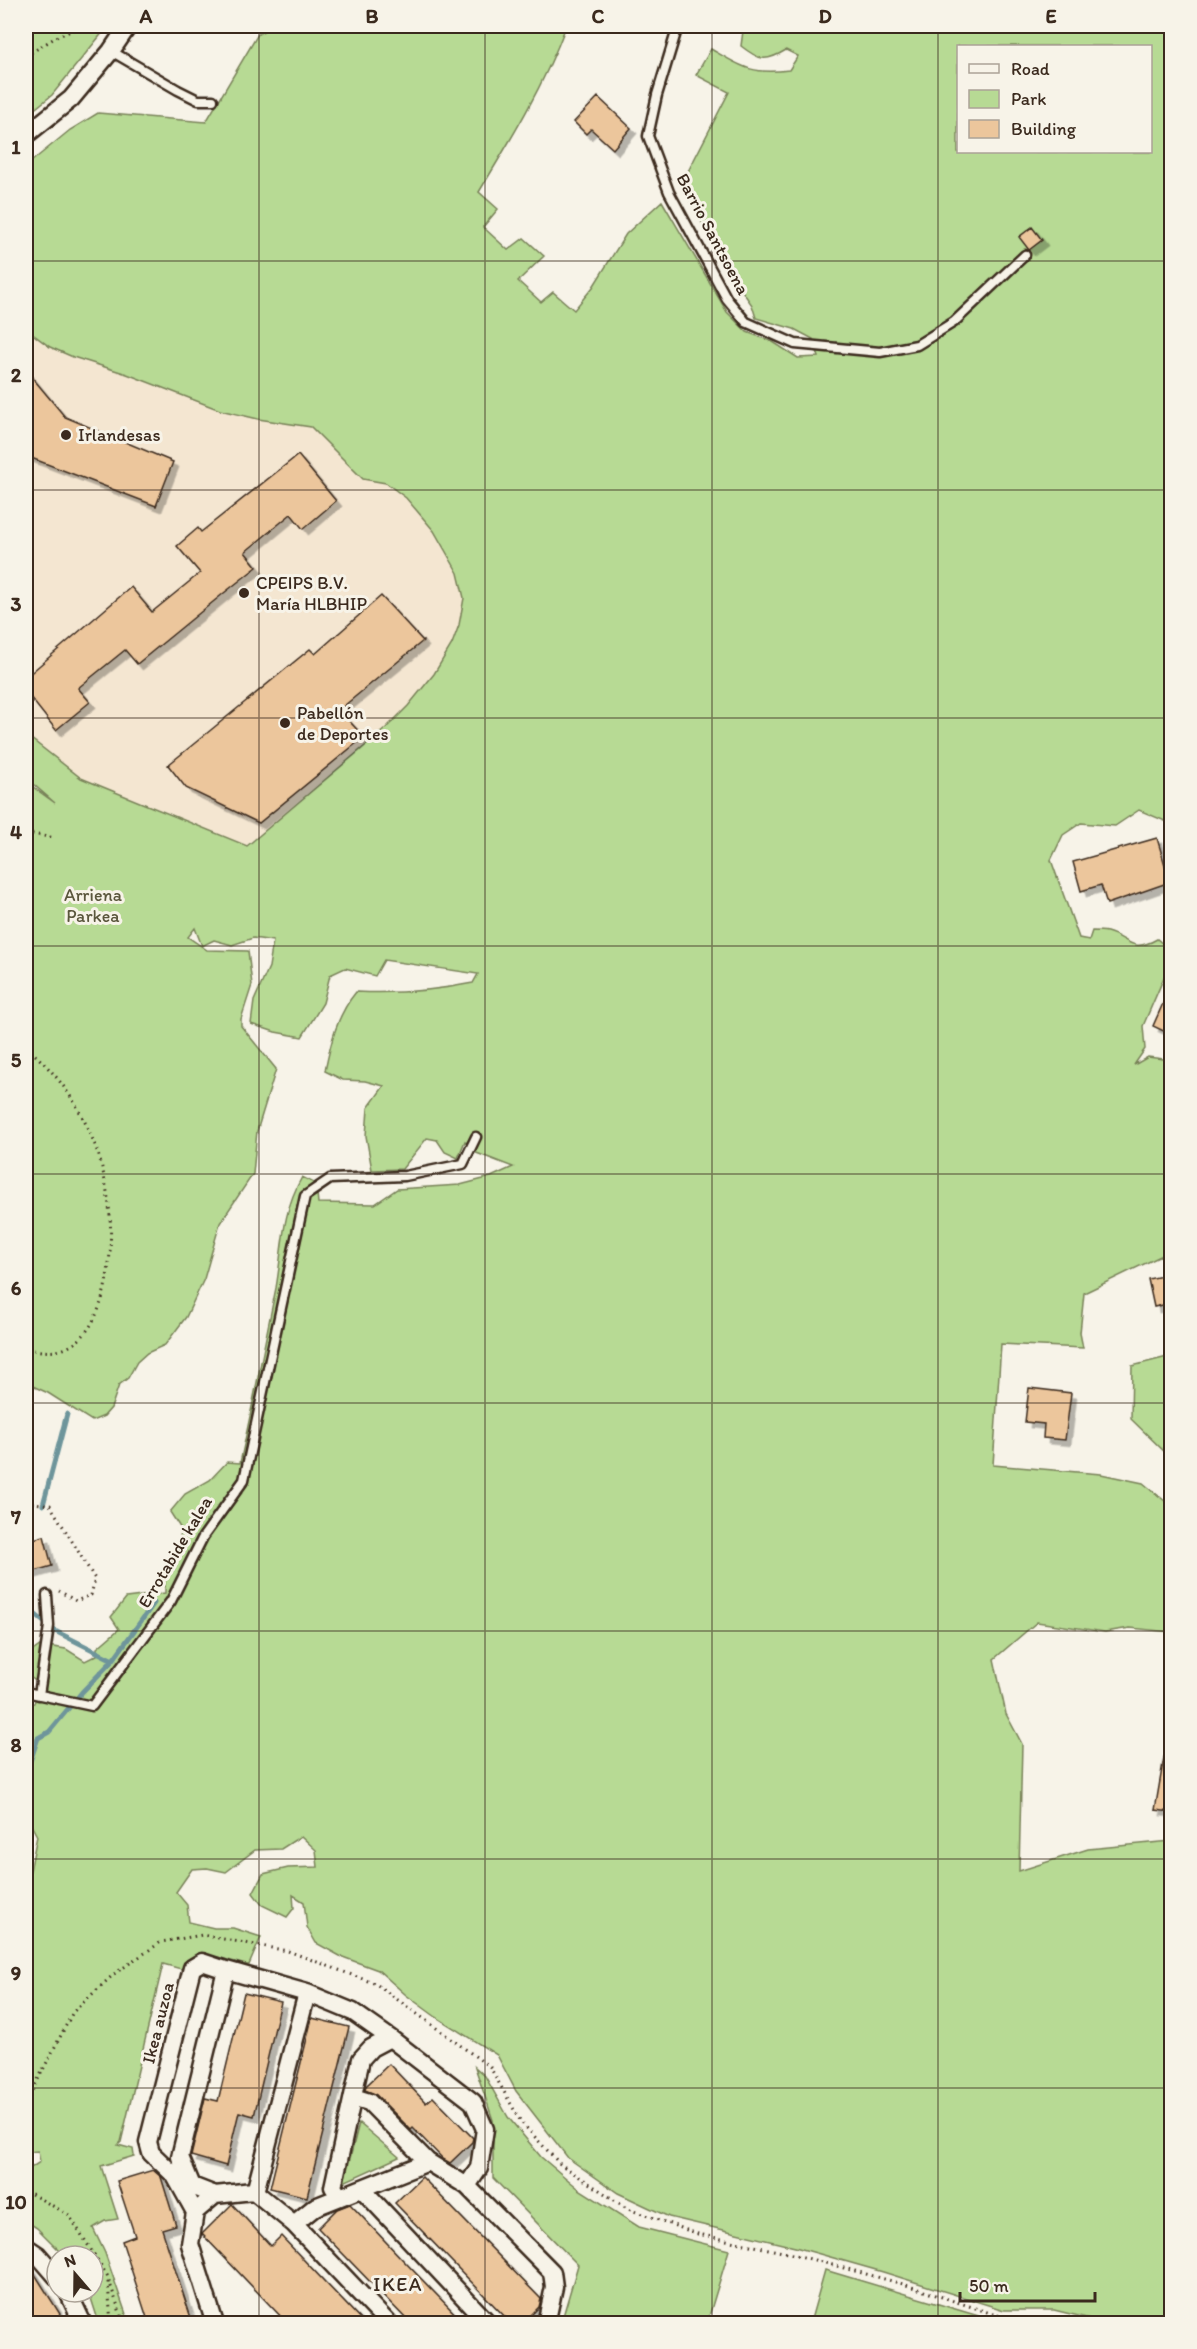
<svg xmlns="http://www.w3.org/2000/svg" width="1197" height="2349" font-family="Itim,sans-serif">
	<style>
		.built { fill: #f4e6d1 }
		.green { fill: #b7da94; stroke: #798259; stroke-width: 1.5; fill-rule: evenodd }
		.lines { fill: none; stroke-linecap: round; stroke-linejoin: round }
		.stream { stroke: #6e959b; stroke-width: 5 }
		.building { fill: #ecc69c; stroke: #3b2a1e; stroke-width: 1.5; filter: url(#shadow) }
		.service-casing { stroke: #3b2a1e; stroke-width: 13 }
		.minor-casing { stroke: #3b2a1e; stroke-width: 21 }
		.path { stroke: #3b2a1e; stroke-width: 3; stroke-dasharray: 1.5 4.5; stroke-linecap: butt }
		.service { stroke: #f7f3e8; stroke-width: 8 }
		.minor { stroke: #f7f3e8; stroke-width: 16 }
		.grid { fill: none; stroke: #3b2a1e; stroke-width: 1.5; stroke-opacity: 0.55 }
		.poi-dot { fill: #3b2a1e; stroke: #f7f3e8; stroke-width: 2 }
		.labels { text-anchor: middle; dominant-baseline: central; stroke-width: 6; stroke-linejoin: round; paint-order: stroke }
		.street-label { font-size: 18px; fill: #3b2a1e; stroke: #f7f3e8 }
		.poi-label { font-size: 18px; fill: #3b2a1e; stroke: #f7f3e8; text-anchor: start }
		.park-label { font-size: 18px; fill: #5a563c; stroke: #f7f3e8 }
		.neighbourhood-label { font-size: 20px; letter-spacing: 1.5px; fill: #3b2a1e; stroke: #f7f3e8 }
		.neatline { fill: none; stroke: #3b2a1e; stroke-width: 2 }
		.grid-label { font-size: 20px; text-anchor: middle; font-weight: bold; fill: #3b2a1e }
	</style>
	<defs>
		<filter id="shadow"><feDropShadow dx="5.5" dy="5.5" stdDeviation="0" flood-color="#0004"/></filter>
	</defs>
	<rect width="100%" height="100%" fill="#f7f3e8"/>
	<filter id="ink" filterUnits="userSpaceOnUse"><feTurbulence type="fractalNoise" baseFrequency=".0167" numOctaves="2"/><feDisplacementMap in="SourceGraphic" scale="12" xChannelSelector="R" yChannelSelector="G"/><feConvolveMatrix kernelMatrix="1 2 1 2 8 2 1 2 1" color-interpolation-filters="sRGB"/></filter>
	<g filter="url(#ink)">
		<!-- built -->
		<path class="built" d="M26,329l24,18 23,10 54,17 93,36 38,9 53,8 52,52 23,4 20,15 28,33 24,42 6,25 -5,27 -7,19 -18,30 -26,32 -23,23 -139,117 -165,-68 -55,-43z"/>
		<!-- green -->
		<path class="green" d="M26,26h82l-56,69 -26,21z
			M273,26h293c-22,59 -54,112 -87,166l19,17 -15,18 25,23 16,-12 20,18 -26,25 23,21 12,-10 21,18 19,-23 33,-53 36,-33 65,111 20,20 26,10 25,16 21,-1 -6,-18 -19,-10 -38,-11 -4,-13 -21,-30 -50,-90 48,-93 -33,-17 15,-26c31,18 41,26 78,21l9,-14 -12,-6c-21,13 -27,10 -45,-4l2,-15 3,-5h425v800l-1,-3 -31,-13 -24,16 -34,-3 -18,12 -12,25 28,78 10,2 3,-9c5,0 10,0 15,1 22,6 24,22 50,7l12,10 -1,19 -25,58 2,23 -11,16 14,-8 23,3v191l-87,42 -4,40 3,15 -82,-4 -8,121 108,9 42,9 28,23v126l-41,-4 -25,4 -68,-10 -43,37 12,55 16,30 -3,127 69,-22 83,-8v482h-64l-53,-13h-50l-121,-38 -88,-25 -126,-30 -51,-24 -50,-35 -52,-67 -19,-36 -61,-38 -30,-22 -28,-25 -38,-14 -24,-13 -9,-16 -3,-25 -11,-7 1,13 -7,9 -25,-12 -9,-12 10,-19 25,-6 30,-1 -2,-17 -15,-14 -20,13 -26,1 -29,22 -19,-4 -15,1 -16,23 11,13 2,17 25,6h19l28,9 -12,28c-14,-1 -40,-14 -53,-9 -5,2 -11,9 -15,13l-18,-5 -42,178 -3,3 15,4 1,7 -33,10 17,53 -13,2 -12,7 12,25 24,70h-30l-10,-31h4v-36h-28l-28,-28 -11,-7v-50l14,-9 -2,-11 -12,1v-261l11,-55 -6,-11 -5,-1v-118l8,-3 7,-18 -15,-11v-18l15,-11 25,4 19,12 12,-6v-7l22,-19 -8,-12 15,-19 39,-5v-20l14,-22 2,-22 -11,-17 15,-18 25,-14 17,-18 13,1c13,-58 24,-117 36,-175 7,-40 5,-74 26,-111l14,7 2,19 57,1 22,-15 63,-4 31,-8 22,-10 -39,-15 -9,-11 -7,17 -13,-6 -8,-12 -10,-2 -25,31 -30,1 -6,-34 2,-28 16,-22 -19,-5 -22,-1 -18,-9c6,-29 12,-56 31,-79 40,2 77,-1 117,-9l5,-9 -94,-14 -9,16 -30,-8 -15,7 -7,28 -21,34 -27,-5 -24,-8 3,-23 15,-34 4,-26 -20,-3 -21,7 -18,-5 -12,6 -7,-18 -7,9 19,13 41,1 4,34 -11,34v7l35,43 -19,62 -4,43 -33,49 -16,56 -18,38 -21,28 -18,8 -10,9 -9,16 -9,7 -8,23 -7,8 -12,5 -44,-28 -22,-10v-601l29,21 -29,-25v-43l55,43 166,68 138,-117 23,-23 26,-32 18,-30 7,-19 5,-27 -6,-25 -24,-42 -28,-33 -20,-15 -23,-4 -52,-52 -53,-8 -38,-9 -93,-36 -54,-17 -23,-10 -24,-18v-163l44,-36 28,-17 108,9 52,-88zM958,46h192v106h-192z
			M1171,1356h1l-1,102 -40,-39 1,-53z
			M475,2067l10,9 23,41 33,40 38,32 60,38 90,23 -22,73h-146l17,-58 -85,-87v-58z
			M359,2123l40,34 -55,25z
			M825,2270l177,53h-192z"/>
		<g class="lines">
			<!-- stream -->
			<path class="stream" d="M43,1505l24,-91
				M26,1607l29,24 58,29
				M26,1773l12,-35 11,-6 33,-40 31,-32 41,-57
				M26,1833v12"/>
		</g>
		<!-- building -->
		<path class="building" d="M598,97l33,31 -18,21 -22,-20 -5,5 -12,-12z
			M1032,227l10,13 -13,10 -10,-13z
			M26,370l39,47 108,45 -17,44 -130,-50z
			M298,455l38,46 -33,28 -12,-15 -46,38 12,15 -33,26 -87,71 -12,-14 -47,38 12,14 -34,28 -30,-38v-15l105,-90 21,25 48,-39 -23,-27 21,-18 3,4z
			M381,596l42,45 -84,69 25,27 -105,86 -73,-35 -18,-23 142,-116 5,5z
			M1157,838l13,44 -63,22 -6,-19 -20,6 -8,-29z
			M1172,983v52l-19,-9z
			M1172,1274v29l-18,4 -6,-28z
			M1029,1388l42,5 -6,47 -22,-2 1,-14 -19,-2z
			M44,1536l8,30 -24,7 -2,-9v-23z
			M1164,1757l8,1v54l-17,-2z
			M244,1993l37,9 -27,114 -15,-4 -13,54 -35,-10 14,-58 13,3z
			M312,2018l37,9 -42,170 -37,-9z
			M389,2064l37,39 7,-6 40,41 -1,4 -22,21 -7,-4 -30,-31 -2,2 -35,-35 -11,-5 1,-4z
			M153,2170l8,7 15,48 -14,4 31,95h-44l-27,-83 13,-5 -18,-55z
			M422,2177l119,122 -2,8 -17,17h-10l-117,-121z
			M232,2204l39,42 10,-10 84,88h-77l-86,-90z
			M350,2204l52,55 63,65h-54l-93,-96 19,-19z
			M26,2260l34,54 2,10h-36z"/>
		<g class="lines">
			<!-- service casing -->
			<g class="service-casing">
				<path id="service" d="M678,26l-21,69 -9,41 21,56 58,107 19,23 49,22 85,8 37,-7 37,-23 71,-67
					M111,51l67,39 20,10h15
					M26,1692l66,14 79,-105 32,-64 41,-57 61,-284 25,-17 75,-3 58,-12 13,-27
					M39,1695l10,-69 -2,-31"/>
			</g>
			<!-- minor casing -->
			<g class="minor-casing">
				<path id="minor" d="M26,135l45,-36 40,-48 17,-25
					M226,1970l81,23 46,19 37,26 83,64 12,27 -6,39 -12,18 85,86 2,15 -8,37
					M353,2097l16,5 59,60 39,24
					M362,2189l127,135
					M255,2192l52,-199
					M255,2192l39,32 95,100
					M340,2197l-7,-10 28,-128 10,-11 19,-10
					M195,2212l-20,-36 -24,-23 -3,-11 44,-174 10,-6 24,8 -46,187 12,29 23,9
					M294,2224l21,-17 113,-45
					M26,2247l12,8 19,22
					M68,2292l15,32
					M215,2324l-25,-80 5,-32 20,-17 38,-4 2,1"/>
			</g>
			<!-- path -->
			<path class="path" d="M26,56l30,-19 27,-11
				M26,833l29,5
				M26,1047c27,22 49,51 63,84 11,23 17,50 20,75 5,40 0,124 -43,142 -13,6 -28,3 -40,0
				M26,1502l24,3 45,74 -4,16 -15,6 -17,-10
				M26,2107l5,-14 42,-81 41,-38 47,-32 41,-7 86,16 88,33 114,83 31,55 39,42 68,45 70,25 94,20 111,30 93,31 54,9
				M26,2191l43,24 38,60 17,49
				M108,2282l3,42
				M263,2324h2"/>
			<!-- service -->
			<use href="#service" class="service"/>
			<!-- minor -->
			<use href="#minor" class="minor"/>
		</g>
	</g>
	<!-- grid -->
	<path class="grid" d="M259,26v2298M485,26v2298M712,26v2298M938,26v2298M26,261h1146M26,490h1146M26,718h1146M26,946h1146M26,1174h1146M26,1403h1146M26,1631h1146M26,1859h1146M26,2088h1146"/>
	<!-- markers -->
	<g class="poi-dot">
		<circle cx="66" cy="435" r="6"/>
		<circle cx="244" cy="593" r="6"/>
		<circle cx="285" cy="723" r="6"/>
	</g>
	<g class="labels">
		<!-- street labels -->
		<g class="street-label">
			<text transform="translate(713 234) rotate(62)">Barrio Santsoena</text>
			<text transform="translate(175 1552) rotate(-59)">Errotabide kalea</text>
			<text transform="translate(158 2023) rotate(-76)">Ikea auzoa</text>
		</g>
		<!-- poi labels -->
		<g class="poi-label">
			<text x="78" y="435">Irlandesas</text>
			<text x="256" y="583">CPEIPS B.V.<tspan x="256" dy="21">María HLBHIP</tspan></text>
			<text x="297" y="713">Pabellón<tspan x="297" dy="21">de Deportes</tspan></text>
		</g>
		<!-- park labels -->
		<g class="park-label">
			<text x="93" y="895">Arriena<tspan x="93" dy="21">Parkea</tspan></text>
		</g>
		<!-- neighbourhood labels -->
		<g class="neighbourhood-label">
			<text x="398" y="2284">IKEA</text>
		</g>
	</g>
	<!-- margin -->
	<rect width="1197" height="2349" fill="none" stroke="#f7f3e8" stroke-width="66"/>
	<!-- legend -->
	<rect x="957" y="45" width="195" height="108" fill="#f7f3e8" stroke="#aca397" stroke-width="1.5"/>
	<rect x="969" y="64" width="30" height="9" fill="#f7f3e8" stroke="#aca397" stroke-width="1.5"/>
	<text x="1011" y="75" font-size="18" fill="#3b2a1e">Road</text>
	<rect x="969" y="90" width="30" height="18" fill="#b7da94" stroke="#aca397" stroke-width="1.5"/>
	<text x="1011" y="105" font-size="18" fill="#3b2a1e">Park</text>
	<rect x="969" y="120" width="30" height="18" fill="#ecc69c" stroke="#aca397" stroke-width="1.5"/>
	<text x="1011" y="135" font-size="18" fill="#3b2a1e">Building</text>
	<!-- north arrow -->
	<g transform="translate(75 2274) rotate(340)"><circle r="28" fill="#f7f3e8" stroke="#aca397" stroke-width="1.5"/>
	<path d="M0-4.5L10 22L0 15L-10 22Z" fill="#3b2a1e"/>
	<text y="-9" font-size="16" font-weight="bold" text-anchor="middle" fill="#3b2a1e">N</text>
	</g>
	<!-- scale -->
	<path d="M960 2292v9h135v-9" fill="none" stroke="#3b2a1e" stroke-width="3"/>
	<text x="969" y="2292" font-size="18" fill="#3b2a1e" stroke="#f7f3e8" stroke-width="4.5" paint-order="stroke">50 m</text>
	<rect x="33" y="33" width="1131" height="2283" class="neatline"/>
	<g class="grid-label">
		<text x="146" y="23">A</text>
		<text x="372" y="23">B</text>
		<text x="598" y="23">C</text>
		<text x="825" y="23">D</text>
		<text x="1051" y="23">E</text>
		<text x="16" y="154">1</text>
		<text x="16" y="382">2</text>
		<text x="16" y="611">3</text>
		<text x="16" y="839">4</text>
		<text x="16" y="1067">5</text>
		<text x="16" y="1295">6</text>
		<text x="16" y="1524">7</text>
		<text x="16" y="1752">8</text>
		<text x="16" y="1980">9</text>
		<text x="16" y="2209">10</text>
	</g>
</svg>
